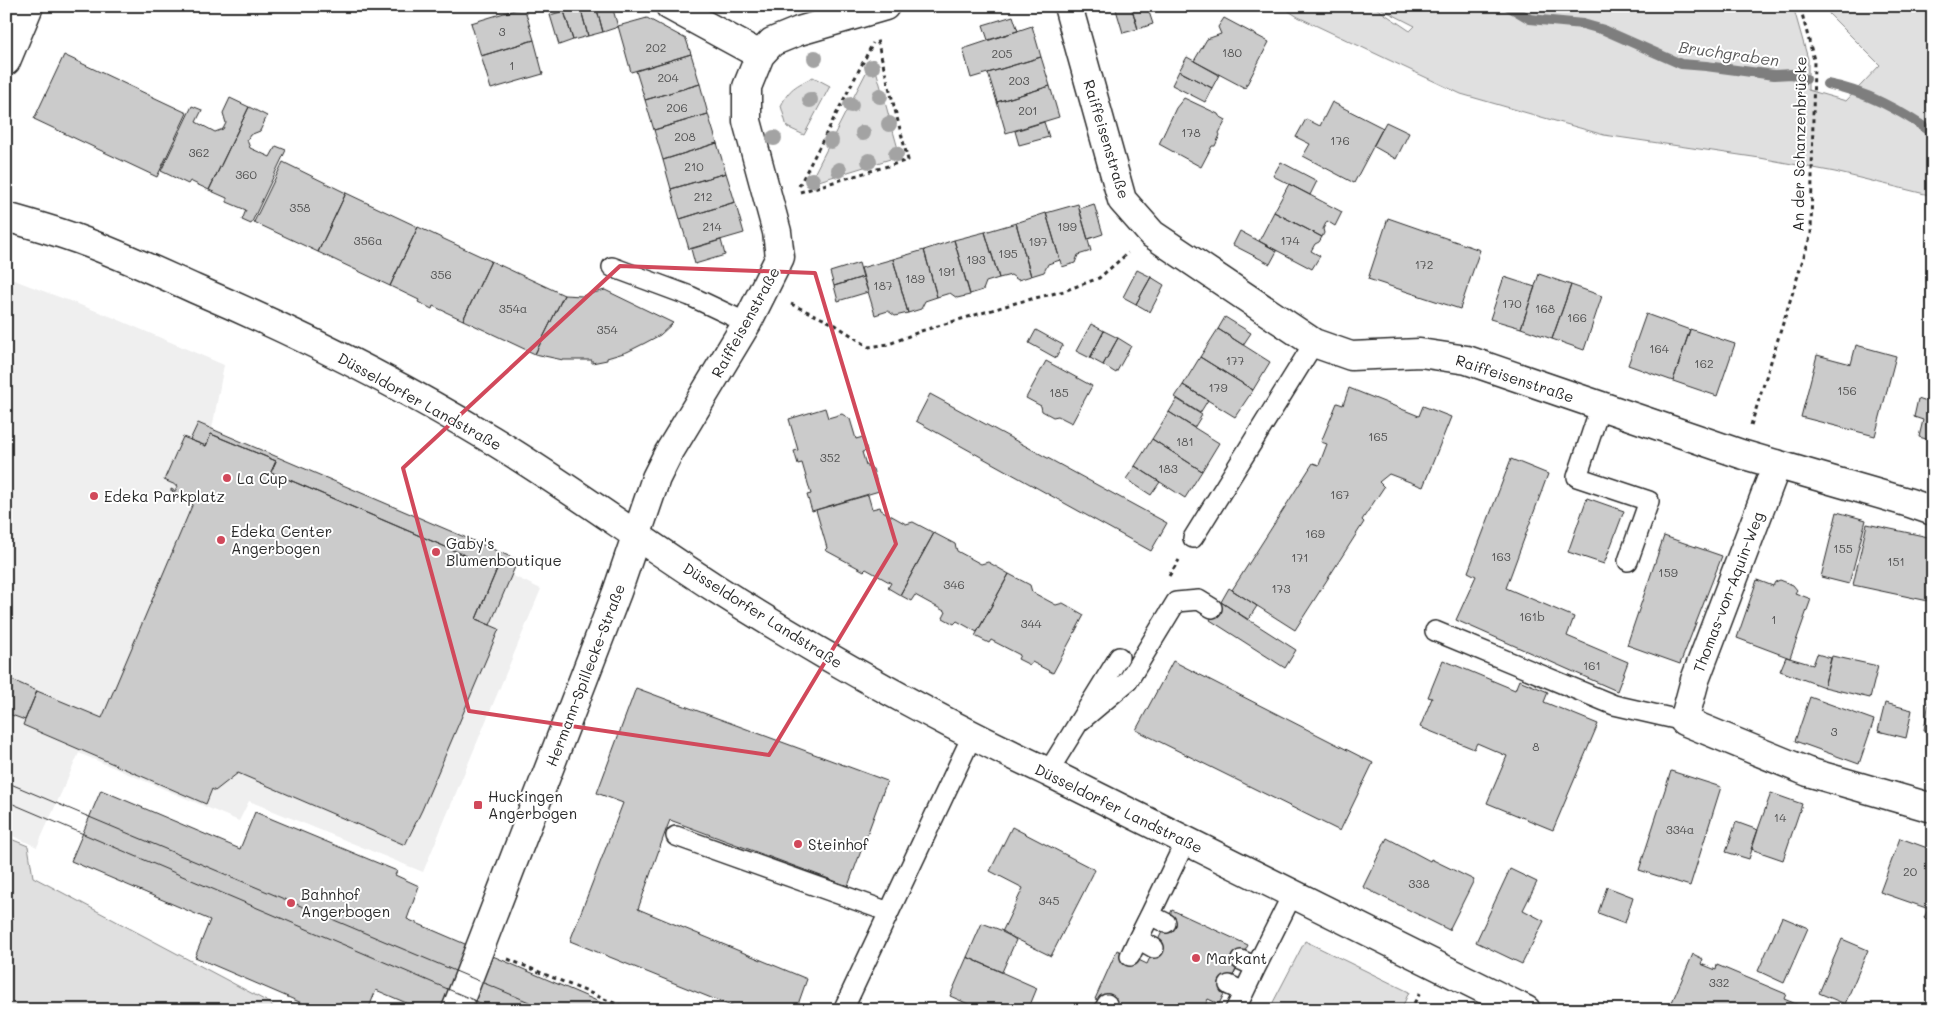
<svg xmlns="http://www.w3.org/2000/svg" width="1939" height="1016" font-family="Mali,sans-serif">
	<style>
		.built { fill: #efefef }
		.green { fill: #e0e0e0; stroke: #868686 }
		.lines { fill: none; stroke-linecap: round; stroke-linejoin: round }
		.stream { stroke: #7e7e7e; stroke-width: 10 }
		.building { fill: #cbcbcb; stroke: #2b2b2b }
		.lane-casing { stroke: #2b2b2b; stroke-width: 22 }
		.street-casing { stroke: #2b2b2b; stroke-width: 31 }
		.secondary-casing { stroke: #2b2b2b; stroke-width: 31 }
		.path { stroke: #2b2b2b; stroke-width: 3; stroke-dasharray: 4 4; stroke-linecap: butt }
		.lane { stroke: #fff; stroke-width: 19 }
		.street { stroke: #fff; stroke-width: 28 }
		.secondary { stroke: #fff; stroke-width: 28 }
		.tram { stroke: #2b2b2b; stroke-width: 1 }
		.tree { fill: #a3a3a3 }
		.marked { fill: none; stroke: #d1495b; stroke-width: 4; stroke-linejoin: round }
		.poi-dot { fill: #d1495b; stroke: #fff; stroke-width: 2 }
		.labels { text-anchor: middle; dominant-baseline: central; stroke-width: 4; stroke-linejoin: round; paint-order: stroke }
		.number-label { font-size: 12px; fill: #535353 }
		.street-label { font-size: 15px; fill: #2b2b2b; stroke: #fff }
		.poi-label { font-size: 15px; fill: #2b2b2b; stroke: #fff; text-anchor: start }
		.water-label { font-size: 16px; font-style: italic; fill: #5c5c5c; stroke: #fff }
	</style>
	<rect width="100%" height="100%" fill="#fff"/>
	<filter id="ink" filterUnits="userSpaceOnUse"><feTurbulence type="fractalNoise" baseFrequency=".02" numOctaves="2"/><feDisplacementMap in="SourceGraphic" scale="10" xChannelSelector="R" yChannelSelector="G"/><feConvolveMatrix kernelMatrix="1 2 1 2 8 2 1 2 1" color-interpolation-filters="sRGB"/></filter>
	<g filter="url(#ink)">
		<!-- built -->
		<path class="built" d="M6,277l106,40 112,48 -13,69 330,155 -118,283 -174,-71 -10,20 -160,-68 -42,94 -31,-14z"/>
		<!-- green -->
		<path class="green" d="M1281,6h92l37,25 5,-5 -39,-20h417l15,53v31l38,11 34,-36 -51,-51 1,-8h103v190l-98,-24 -75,-14 -156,-23 -143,-41 -163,-77z
			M873,59l27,97 -91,28z
			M813,77l17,9 -26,49 -17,-8 -6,-21c8,-18 15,-20 32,-29z
			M6,837l22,9 5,31 237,126 5,7h-269z
			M1305,941l104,51 -8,18h-132z"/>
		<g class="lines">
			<!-- stream -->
			<path class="stream" d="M1508,6l22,13 53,5 21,6 77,34 25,2 68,9 18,-1 14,5
				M1827,84c39,7 74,27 106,49"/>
		</g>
		<!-- building -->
		<path class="building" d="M580,6l8,30 -15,4 -9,-29z
			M580,6h16l7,26 -15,4z
			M596,6h16l6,21 -15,5z
			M1115,6h16l7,23 -15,4z
			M1131,6h16l6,18 -15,5z
			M524,7l10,33 -53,16 -10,-33z
			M564,11l9,29 -14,5 -9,-30z
			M1013,16l5,15 -30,9 -5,-15z
			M647,18l39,21 5,15 -60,18 -13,-46z
			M1224,18l45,24 -24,46 -51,-27 13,-22 14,-5 -3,-7z
			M1032,26l9,31 -70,21 -8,-29z
			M534,40l9,34 -52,15 -10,-33z
			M691,54l9,30 -55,16 -9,-29z
			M64,55l123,58 -30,64 -123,-58z
			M1041,57l9,29 -53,16 -9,-29z
			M1187,57l32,18 -7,13 -33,-17z
			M1179,71l33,17 -7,14 -33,-17z
			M700,84l8,30 -54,16 -9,-30z
			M1050,86l9,31 -53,16 -9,-31z
			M230,98l19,9 -40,83 -19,-9 -2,3 -27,-13 31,-65 10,4 -6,12 19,10 8,-3 3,-6 -3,-10z
			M1184,98l34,16 1,2 7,4 -7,13 1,2 -5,11h-3l-11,21 -42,-23 17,-36z
			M1332,102l51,26 -29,55 -51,-27 7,-12 -14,-7 10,-18 14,7z
			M249,107l18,9 -7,15 -10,4 -3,5 3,8 20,9 6,-11 10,4 -35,74 -9,-4 4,-10 -19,-8v-4l-18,-8z
			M708,114l9,29 -54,17 -9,-30z
			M1044,122l5,15 -30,8 -4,-14z
			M1386,122l23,11 -13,26 -23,-13z
			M717,143l9,30 -55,16 -8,-29z
			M283,162l63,31 -28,59 -64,-30z
			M1281,162l36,19 -7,14 -37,-19z
			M726,173l9,29 -55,17 -9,-30z
			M1289,184l53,28 -7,14 -8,-5 -4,8 1,4 -2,4 -48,-25z
			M346,193l72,34 -28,59 -72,-34z
			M735,202l9,31 -55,16 -9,-30z
			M1078,204l13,47 -13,4 -3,8 -13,4 -16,-54z
			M1094,204l9,30 -15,5 -9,-30z
			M1274,212l48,25 -3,5 -4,2 -4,7 9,5 -8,13 -53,-28z
			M1046,213l14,47 -12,4 -4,8 -13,4 -15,-53z
			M1388,218l92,32 -20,59 -92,-30z
			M1016,223l15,53 -13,4 -7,-5 -12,3 -14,-46z
			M418,227l73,34 -28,59 -30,-14 -1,3 -14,-7 1,-2 -29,-14z
			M1240,231l37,20 -7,13 -37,-19z
			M985,232l14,46 -13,4 -3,8 -13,4 -16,-54z
			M721,240l4,15 -30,9 -4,-15z
			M954,240l16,55 -13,3 -7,-5 -13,4 -13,-47z
			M924,250l13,47 -12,4 -4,8 -13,4 -15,-54z
			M893,259l15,54 -13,3 -7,-5 -13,4 -14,-47z
			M491,261l73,34 -29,59 -72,-34z
			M859,263l4,14 -29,9 -4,-14z
			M1137,270l14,7 -15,27 -13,-7z
			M1539,274l32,11 -19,54 -31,-11z
			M863,277l5,15 -30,9 -4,-15z
			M1151,277l13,8 -14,27 -14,-8z
			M1504,277l31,10 -14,41 -31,-9z
			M1571,285l31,11 -18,54 -32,-11z
			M605,290l68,33 -13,12 -15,8 -18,9 -20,6v2l-15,3v-3h-29l-28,-6 29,-59 18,1z
			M1646,314l44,16 -17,51 -45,-16z
			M1225,317l26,16 -8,12 -25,-16z
			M1091,324l13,7 -14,27 -14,-7z
			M1218,329l52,33 -17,28 -53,-33z
			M1690,329l45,15 -18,52 -44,-15z
			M1036,330l27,15 -7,13 -27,-15z
			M1104,331l14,7 -15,27 -13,-7z
			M1118,338l13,8 -15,27 -13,-8z
			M1856,345l40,11 -21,80 -74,-19 16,-62 34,9z
			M1200,357l53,33 -18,27 -52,-32z
			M1046,361l46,25 -20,37 -14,-7 -5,1 -11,-6 -1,-5 -15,-8z
			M1931,384l2,1v56l-14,-4 4,-17 -9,-3 4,-18 9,3z
			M1183,385l25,15 -8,13 -25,-16z
			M1349,388l70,28 4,-10 28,11 -28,70 -34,-13 -10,8 5,5 -22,33 2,2 -69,108 -63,-40 81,-127 6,2 8,-21 -6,-2 16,-39 6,2z
			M930,394l237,129 -16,28 -235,-130z
			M1177,399l25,16 -8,13 -25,-16z
			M825,408l3,10 14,-4 8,5 6,20 7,-2 4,14 -5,1 4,13 7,4 6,22 -67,20 -5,-16 4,-1 -9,-31 -4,1 -4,-13 4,-1 -9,-31z
			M1169,412l50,31 -17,28 -50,-32z
			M198,423l320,137 -28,65 -14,-6 21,-50 -226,-97 5,-11 -65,-27 -5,12 -16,-6z
			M211,434l65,27 -5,11 226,97 -21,50 23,10 -77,181 -17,35 -167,-72 -23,18 -3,-2 -6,15 -183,-79 14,-34 65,27 92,-217 -23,-10v-2l4,2 3,-5 -14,-6 19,-43 23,9z
			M1152,439l50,32 -17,27 -50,-32z
			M1511,459l37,15 -42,114 68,29 -7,19 61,26 -11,29 -161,-71 20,-44 -8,-4z
			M1135,466l25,16 -9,13 -25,-16z
			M868,495l4,14 8,-2 1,3 25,14 7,-2 21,11 -34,62 -12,-7 3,-5 -25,-14 -2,2 -39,-21 2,-2 -11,-38z
			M1587,498l37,13 -20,53 -36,-12z
			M1837,512l29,8 -17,64 -28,-7z
			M1867,524l66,14v64l-80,-17z
			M934,533l21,11 2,7 24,13 7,-2 21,12 -32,58 -20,-11 -3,3 -11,-6 3,-6 -31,-17 -4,6 -11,-6z
			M1664,536l58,20 -42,108 -53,-19z
			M1009,574l21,11 2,7 24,13 7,-2 21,12 -31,58 -21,-11 -2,3 -12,-6 2,-4 -29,-15 -2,3 -14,-7z
			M1757,580l16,6 2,-4 5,-2 13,5 4,5 -2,3 16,6 -21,59 -53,-20z
			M1229,588l28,18 -9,14 -27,-18z
			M1221,602l75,48 -11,18 -75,-48z
			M1817,654l14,4 -7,29 -44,-16 6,-14 27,8z
			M1832,656l46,10 -8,32 -46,-11z
			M1443,660l72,30 4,-10 29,12 -4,10 54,22 -45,106 -66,-27 20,-47 -30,-13 -3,6 -54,-22 12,-29 -4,-1z
			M1173,661l200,102 -33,68 -204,-101z
			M1933,679v52l-9,-1z
			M12,680l25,11 -12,29 -19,-7v-18z
			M636,688l251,93 -39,105 -178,-66 -4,10 -28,79 169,70 -11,31h-55l-171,-69 53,-138 -26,-10z
			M1810,697l64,23 -15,44 -64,-23z
			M1885,703l27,7 -6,28 -28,-7z
			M1671,771l50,16 -31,99 -51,-16z
			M101,790l139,59 15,-37 142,59 -2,4 24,11 -12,33 211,91h-195l-47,-20 -8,20h-50l-123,-53 15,-37 -139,-59z
			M1771,793l31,11 -19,56 -32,-11z
			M1736,822l22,8 -9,29 -23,-7z
			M1012,827l83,43 -44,86 -49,-24 21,-44 -33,-17z
			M1387,838l43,23 1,-2 43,21 -25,50 -86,-43z
			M1900,838l33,12v49l-4,10 -49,-17z
			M1510,869l27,13 -14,28 21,11 -22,43 -46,-22z
			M1607,887l26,10 -8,26 -27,-10z
			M1933,899v22l-9,-3z
			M1172,910l76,35 -29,59 -11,-5 -5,11h-56l-4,-2 -1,2h-24l-23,-11 22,-49 30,14z
			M1782,917l26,11 -24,55 -26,-12z
			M982,923l21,8 13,9 -14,32 -35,-15z
			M1842,939l26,11 -23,54 -26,-11z
			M1693,954l10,5 -2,5 15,6 1,-5 69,29 -2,5 22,9 -1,2 -136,-1z
			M967,957l70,31 -9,22h-46l-32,-14z
			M1808,1004l13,6h-16z"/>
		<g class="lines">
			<!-- lane casing -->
			<g class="lane-casing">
				<path id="lane" d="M612,267l78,29 57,27
					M1601,405l-24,72 72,24 -21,60
					M1193,538l121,-195
					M1435,631l179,74 70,16
					M1078,723l50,-42 48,-79 23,-2 13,8
					M1048,772l71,-115
					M676,836l213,76
					M1150,915l-12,24 16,9
					M1166,923l-16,-8 36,-75
					M1130,956l8,-17
					M1241,960l15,7 36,-72
					M1229,985l15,7 12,-25
					M843,1010l129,-274
					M1104,1010l3,-6
					M1235,1010l9,-18"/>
			</g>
			<!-- street casing -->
			<g class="street-casing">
				<path id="street" d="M670,6l90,49
					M1068,6l54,194 30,34 162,109 37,13 69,-3 47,7 274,94 169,49 23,8
					M6,61l23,-55
					M1777,464l-82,216 -11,41 124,51 121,35
					M456,1010l161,-418 39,-114 12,-24 79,-131 33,-66 -3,-25 -30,-111v-34l13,-32 12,-13 27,-11 86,-25"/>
			</g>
			<!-- secondary casing -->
			<g class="secondary-casing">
				<path id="secondary" d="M6,217c25,7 50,14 74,23 39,14 77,32 115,49 103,44 201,93 297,151 76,46 148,100 223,148 107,68 218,130 333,184l478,238"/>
			</g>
			<!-- path -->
			<path class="path" d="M799,186l74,-143
				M800,192l108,-32 -31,-120
				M791,304l43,20 35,23 20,-3 32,-13 98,-29 45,-11 35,-13 29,-25
				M1751,425l60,-191 3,-174 -14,-54
				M1169,576l10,-16
				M508,959l123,51
				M1410,1010l10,-17"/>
			<!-- lane -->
			<use href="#lane" class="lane"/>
			<!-- street -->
			<use href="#street" class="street"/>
			<!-- secondary -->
			<use href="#secondary" class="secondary"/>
			<!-- tram -->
			<path class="tram" d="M6,782l542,228
				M6,801l491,209"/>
		</g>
		<!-- trees -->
		<g class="tree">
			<circle cx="815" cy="58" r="8"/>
			<circle cx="872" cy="67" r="8"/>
			<circle cx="880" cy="96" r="8"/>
			<circle cx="810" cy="100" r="8"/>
			<circle cx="851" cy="105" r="8"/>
			<circle cx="889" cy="124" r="8"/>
			<circle cx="863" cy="133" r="8"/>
			<circle cx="774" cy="138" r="8"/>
			<circle cx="831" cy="141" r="8"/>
			<circle cx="896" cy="154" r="8"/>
			<circle cx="869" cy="161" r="8"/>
			<circle cx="839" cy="170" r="8"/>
			<circle cx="812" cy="180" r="8"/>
		</g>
	</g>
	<!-- marked area -->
	<path class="marked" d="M620,266l195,7 81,271 -127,211 -300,-44 -66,-243z"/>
	<!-- markers -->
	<g class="poi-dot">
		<circle cx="227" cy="478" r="5"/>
		<circle cx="94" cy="496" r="5"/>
		<circle cx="221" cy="540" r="5"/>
		<circle cx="436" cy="552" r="5"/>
		<rect x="473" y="800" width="10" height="10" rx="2.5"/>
		<circle cx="798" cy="844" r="5"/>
		<circle cx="291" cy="903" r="5"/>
		<circle cx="1196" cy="958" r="5"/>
	</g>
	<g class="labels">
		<!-- number labels -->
		<g class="number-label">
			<text x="502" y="31">3</text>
			<text x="656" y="47">202</text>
			<text x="1232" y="52">180</text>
			<text x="1002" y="53">205</text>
			<text x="512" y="65">1</text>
			<text x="668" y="77">204</text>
			<text x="1019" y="80">203</text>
			<text x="677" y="107">206</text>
			<text x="1028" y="110">201</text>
			<text x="1191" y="132">178</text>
			<text x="685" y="136">208</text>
			<text x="1340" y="140">176</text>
			<text x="199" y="152">362</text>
			<text x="694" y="166">210</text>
			<text x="246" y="174">360</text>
			<text x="703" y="196">212</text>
			<text x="300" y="207">358</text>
			<text x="712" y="226">214</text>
			<text x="1067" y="226">199</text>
			<text x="368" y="240">356a</text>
			<text x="1290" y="240">174</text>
			<text x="1038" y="241">197</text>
			<text x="1008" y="253">195</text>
			<text x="976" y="259">193</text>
			<text x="1424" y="264">172</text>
			<text x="947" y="271">191</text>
			<text x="441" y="274">356</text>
			<text x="915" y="278">189</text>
			<text x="883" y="285">187</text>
			<text x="1512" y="303">170</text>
			<text x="513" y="308">354a</text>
			<text x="1545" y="308">168</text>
			<text x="1577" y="317">166</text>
			<text x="607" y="329">354</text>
			<text x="1659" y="348">164</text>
			<text x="1235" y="360">177</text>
			<text x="1704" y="363">162</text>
			<text x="1218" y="387">179</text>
			<text x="1847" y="390">156</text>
			<text x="1059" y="392">185</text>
			<text x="1378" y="436">165</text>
			<text x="1185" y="441">181</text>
			<text x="830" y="457">352</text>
			<text x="1168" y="468">183</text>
			<text x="1340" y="494">167</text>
			<text x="1315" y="533">169</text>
			<text x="1843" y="548">155</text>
			<text x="1501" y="556">163</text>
			<text x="1300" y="557">171</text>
			<text x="1896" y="561">151</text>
			<text x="1668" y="572">159</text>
			<text x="954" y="584">346</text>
			<text x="1281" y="588">173</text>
			<text x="1532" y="616">161b</text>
			<text x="1774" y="619">1</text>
			<text x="1031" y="623">344</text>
			<text x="1592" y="665">161</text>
			<text x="1834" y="731">3</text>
			<text x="1536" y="746">8</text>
			<text x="1780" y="817">14</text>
			<text x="1680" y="829">334a</text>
			<text x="1910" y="871">20</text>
			<text x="1419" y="883">338</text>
			<text x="1049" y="900">345</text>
			<text x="1719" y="982">332</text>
		</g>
		<!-- street labels -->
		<g class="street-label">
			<text transform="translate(1107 139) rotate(73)">Raiffeisenstraße</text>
			<text transform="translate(1799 144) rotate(-89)">An der Schanzenbrücke</text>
			<text transform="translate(745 322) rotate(-61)">Raiffeisenstraße</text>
			<text transform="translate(1515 378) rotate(18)">Raiffeisenstraße</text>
			<text transform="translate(420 401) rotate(29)">Düsseldorfer Landstraße</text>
			<text transform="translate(1728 592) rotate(-69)">Thomas-von-Aquin-Weg</text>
			<text transform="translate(763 615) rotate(32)">Düsseldorfer Landstraße</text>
			<text transform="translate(585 675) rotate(-69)">Hermann-Spillecke-Straße</text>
			<text transform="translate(1119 808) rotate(26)">Düsseldorfer Landstraße</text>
		</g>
		<!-- poi labels -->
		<g class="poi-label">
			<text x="237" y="478">La Cup</text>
			<text x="104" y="496">Edeka Parkplatz</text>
			<text x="231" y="531">Edeka Center<tspan x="231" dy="17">Angerbogen</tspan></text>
			<text x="446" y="543">Gaby's<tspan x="446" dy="17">Blumenboutique</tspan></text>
			<text x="488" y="796">Huckingen<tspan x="488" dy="17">Angerbogen</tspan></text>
			<text x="808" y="844">Steinhof</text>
			<text x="301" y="894">Bahnhof<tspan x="301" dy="17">Angerbogen</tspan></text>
			<text x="1206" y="958">Markant</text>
		</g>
		<!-- water labels -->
		<g class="water-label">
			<text transform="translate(1729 53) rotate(8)">Bruchgraben</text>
		</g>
	</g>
	<!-- margin -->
	<rect width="1939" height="1016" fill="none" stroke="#fff" stroke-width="25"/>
	<rect x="12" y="12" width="1914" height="991" fill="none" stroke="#2b2b2b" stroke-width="2" filter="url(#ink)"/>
</svg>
